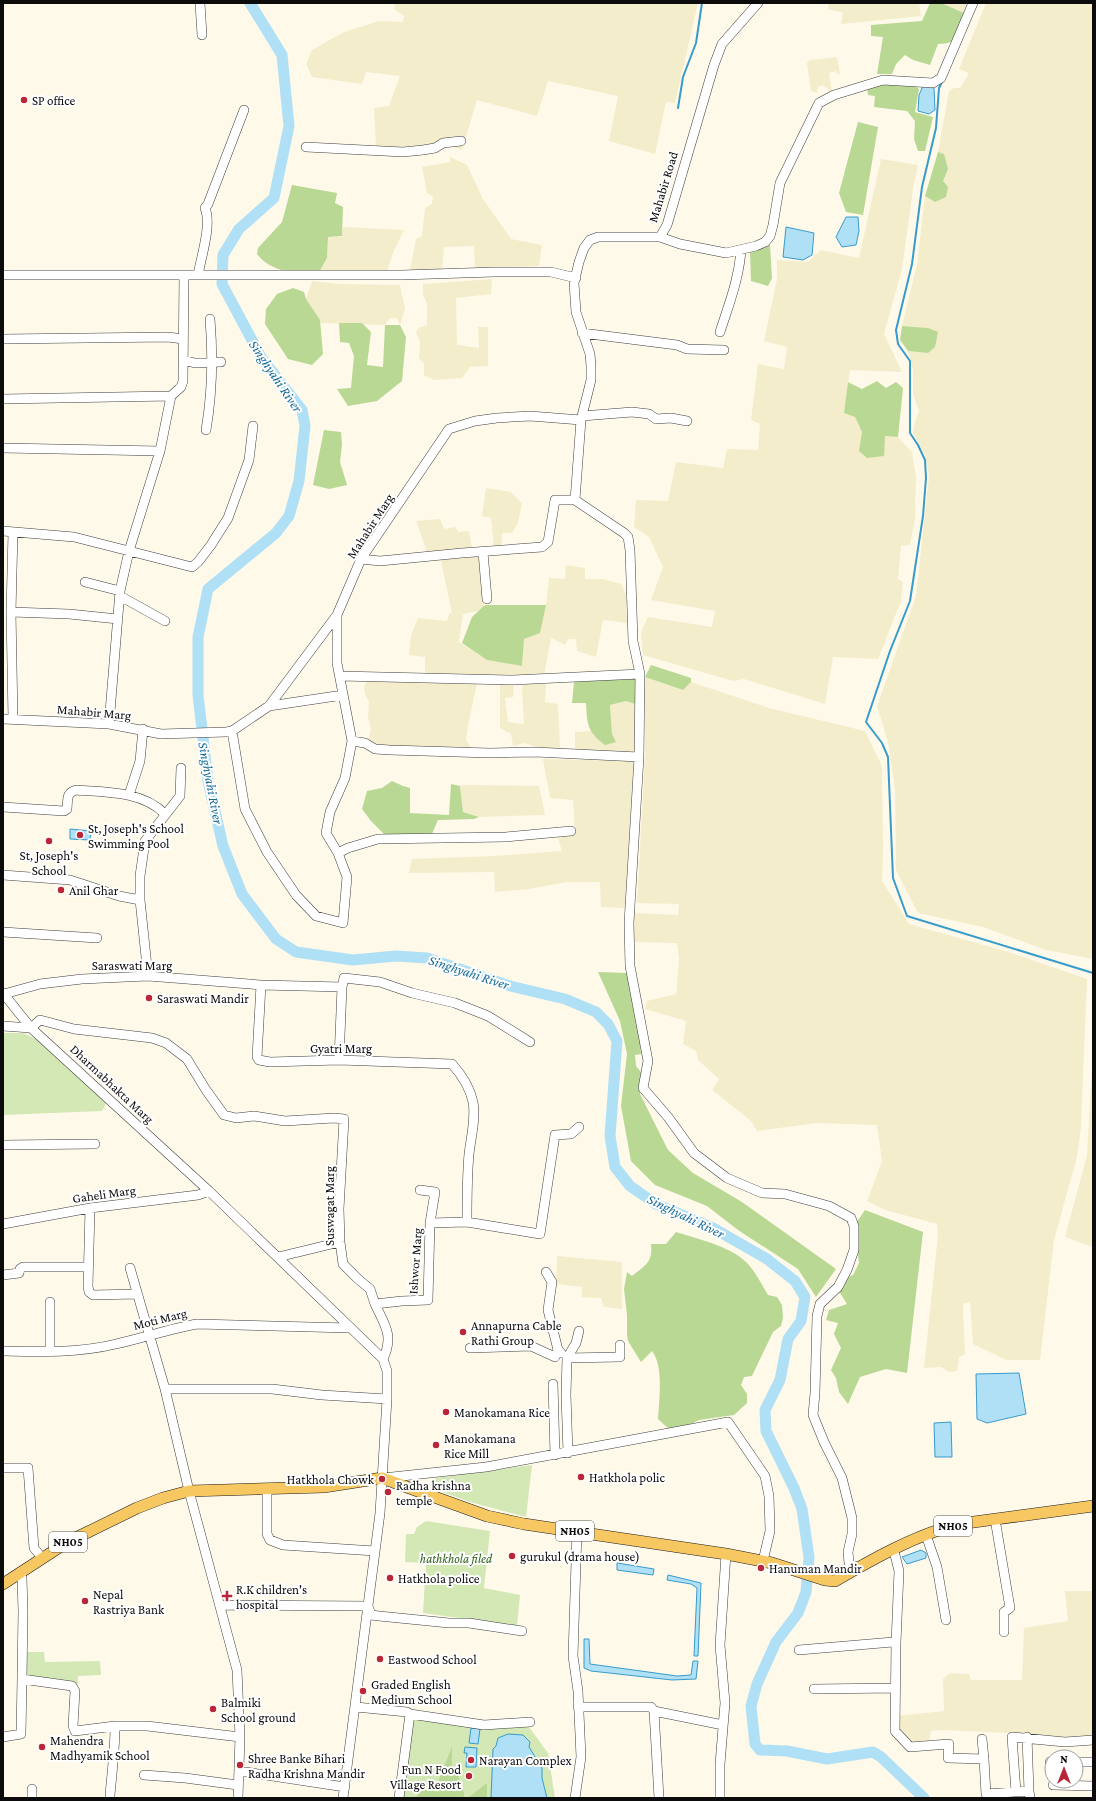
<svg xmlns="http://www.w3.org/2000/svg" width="1096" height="1801" font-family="'Crimson Pro',serif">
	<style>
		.farmland { fill: #f4edcb }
		.green { fill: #d3e8b5 }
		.forest { fill: #b8d894 }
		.water { fill: #b0e0f5; stroke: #379bcb }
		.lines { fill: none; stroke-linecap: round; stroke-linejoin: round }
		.stream { stroke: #379bcb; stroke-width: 2 }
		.river { stroke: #b0e0f5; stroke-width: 11 }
		.minor-casing { stroke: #3e3e3e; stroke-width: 10 }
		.major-casing { stroke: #1c1c1c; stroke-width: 12 }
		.minor { stroke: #fff; stroke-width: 9 }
		.major { stroke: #f7c862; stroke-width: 11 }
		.poi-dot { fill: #b92637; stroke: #fff; stroke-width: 1.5 }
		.labels { text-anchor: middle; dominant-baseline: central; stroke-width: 4; stroke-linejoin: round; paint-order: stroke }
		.shield { fill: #fff; stroke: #545454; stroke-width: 1 }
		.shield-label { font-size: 12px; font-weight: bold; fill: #0b0b0b }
		.poi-label { font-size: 13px; fill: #0b0b0b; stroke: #fff; text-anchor: start }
		.street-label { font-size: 13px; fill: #0b0b0b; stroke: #fff }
		.park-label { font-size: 13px; font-style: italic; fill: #30621d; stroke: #fff }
		.water-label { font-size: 14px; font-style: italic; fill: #176b9b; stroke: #fff }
	</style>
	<rect width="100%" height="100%" fill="#fff9ea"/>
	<!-- farmland -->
	<path class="farmland" d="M395,3h303l-23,100 -9,-1 -11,52 -46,-13 9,-45 -70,-15 -11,35 -60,-16 -15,50 -19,-7 -26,6 -41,-2 -2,-39 15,-2 11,-30 -34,-4 -4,12 -50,-7 -6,-13 6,-14 32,-18 35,-11 24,1 1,-6 -10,-7z
		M829,3h90l2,13 -80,8 2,-11 -15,-4z
		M941,3h27l-4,10z
		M986,3h107v956l-47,-9 -63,-23 -65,-14 -22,-43 -1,-81 -7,-47 -11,-36 39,-110 13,-120 -4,-21 -12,-22 2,-12 4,-10 -6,-17v-23l-5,-20 20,2v-25l-26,-2 15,-62 8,-68 10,6 8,-21 1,-27 -6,-2 11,-61 5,-3h6l9,-15 -10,-4z
		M837,57l3,17h-3l-1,-3 -7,2 3,19 -9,-7 -5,2 -1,6 -6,-2 -4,-28 3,-3z
		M450,157l17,8 16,34 28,40 31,6 -3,21 -64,2 -1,-22 -30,1 -2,23h-32l6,-31 6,-3 3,-28 7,-4 1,-7 -6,-4 -5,-26 28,-5z
		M881,159l37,6 -5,24 -11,80 -18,65 18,38 -52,-2 -6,42 11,5 7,15 36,5 14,15 4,26 -1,41 -5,26 -9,1 -3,33 5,3 -2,19 -23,58 -45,-2 -8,47 -81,-25 -11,2 -90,-26 -2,-23 7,-15 64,10 3,-16 -64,-11 12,-33 -14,-30 -15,-10 2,-27 32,1 8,-39 47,6 4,-19 31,1 2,-26 -9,-4 7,-56 26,5 3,-22 -23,-6 13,-62v-19l31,2 13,-12 38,8z
		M343,227l61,3 -12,25 -6,20h-68l9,-17 1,-21h14z
		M492,279l-1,15 -35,4 1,47 22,3 -1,-21h10v39l-18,1 -8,11 -28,2 -10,-5v-11l-5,-6 1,-17 -4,-8 2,-5 9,-3v-22l-4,-8v-11z
		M312,281l28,3 60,1 5,24 -5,16 -3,-7h-7l-5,7 -64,-2 -15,-24z
		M486,488l25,4 11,12 -4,18 -6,11h-10v15h-8l-3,-30 -9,-2z
		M440,519l4,10 11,-2 3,5 11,-1 3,18 -44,6 -12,-34z
		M479,554l5,56 -21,4 -4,28 28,18 35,6 2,-28 22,-33 3,-27 16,1 1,-14 19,3v11h18l18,5 5,10 1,29 -24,-3 -7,37 -19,-6 -1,-12h-8l-3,6 -14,-7 -7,38 -119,-2v-17l-16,-2 2,-20 7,-17 29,3 2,-7 3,-1 -12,-56z
		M645,677l37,13 9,-8 78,26 96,23 17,35 1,87 -1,28 27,43 103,29 75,26 -6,148 -4,30 -23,83 -14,120h-34l-33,-16 -3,-42 -7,2 2,50 -6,3 -2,14 -8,1 -8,-5 -17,1 14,-133 -1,-11 -52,-14 -18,-9 15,-40 -5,-36 -60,-2 -60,8 -6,-10 -39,-31 7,-11 -21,-19 -2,-9 -13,-7 3,-23 -41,-12 2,-8 29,-7 3,-35 -2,-16 -44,-1 1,-29 44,2 1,-11 -42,-1 8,-147z
		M368,680l109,3 -10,48 -1,9 4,6 -1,5 -98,-6 -2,-6 2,-10 -3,-12 1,-15 -4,-8 -1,-8z
		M523,684h23l-1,18 13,2 2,46h-18l-17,-7 -12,3 -2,-12 -11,-6v-43h14l-1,12 -8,1 3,24 16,2 -2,-33z
		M626,701l9,3 1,51 -61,-5v-18l16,-1 5,7 19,4 -3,-8 -2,-29z
		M543,759l91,2 -9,147 -24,-1 -1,-25h-33l-38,7 -34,3 -1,-20 -85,1 3,-14 82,-3 68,-5 -4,-13 17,-4 -2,-34 -23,-2z
		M463,785l76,1 6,29 -66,2 -16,-5 -3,-26z
		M1093,1047v200l-28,-10 22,-82z
		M557,1256l65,6v47l-18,-2 -3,-9 -19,-1v-10l-26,-3z
		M1065,1591h28v147l-38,2 -29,-6 -82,-4 -13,1 -2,11 -19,1 -13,-12v-15l47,-5 -1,-32 7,-6 19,1 2,6h51l2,-52 44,-7z"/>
	<!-- green -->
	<path class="green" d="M4,1033h19l15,7 69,62 -5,9 -99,4z
		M532,1465l-6,52 -56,-15 -36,-13 2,-11z
		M426,1521l64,10 -6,57 36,7 -3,31 -94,-13 3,-50 -21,-1 1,-28h8l3,-7z
		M26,1652h18l1,10 55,-1 1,14 -23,1v9l-53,-7z
		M413,1717l71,11 45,-1 19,26 7,45h-153z"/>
	<!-- forest -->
	<path class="forest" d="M930,3h11l23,10c-4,18 -3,31 -26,31l-8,21 -17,-5 -8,-5 -9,9 -4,10h-15l6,-37 -12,-1v-11l51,-4z
		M883,82l31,3 5,4 -4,23 18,5 -8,34h-7l-4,-12 1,-18 -8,-10 -33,-4 1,-11 -7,-1 -1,-8z
		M858,122l20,5 -15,88 -17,-3 -7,-19z
		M938,152l6,2 4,15 -5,12 5,6 -2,10 -11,5 -10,-6z
		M292,185l45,8 -2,10 8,4 -1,29 -14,1 -1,21 -9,16c-21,-1 -47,-1 -61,-20l1,-6 24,-26z
		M770,245l2,33 -4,8 -17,-5 -1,-30z
		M293,288l11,4 2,7 14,21 3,34 -11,11 -24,-6 -23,-35 1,-15 11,-15z
		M339,323h23l9,9 -4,33 16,2 2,-42h15l6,12 -4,44 -25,20 -29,5 -11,-17 14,-1 3,-32 -5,-13 -9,-1z
		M902,326l26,2 10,4 -3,15 -7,6 -20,-2 -8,-11z
		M877,381l9,7 10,-6 7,6 -5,49 -13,-1 -1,20 -17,2 -8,-7 3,-19 -7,-15 -11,-4 4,-31 14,7z
		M324,430l17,2 1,13 -2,17 7,23 -18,4 -16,-4z
		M485,605h61l-6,28 -16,6 -2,27 -35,-6 -25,-17 10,-26z
		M651,665l40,13v4l-8,8 -38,-13z
		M635,678v26l-9,-3 -16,4 2,29 4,8 -11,3c-18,-13 -18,-22 -19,-42h-14l2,-21z
		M392,781l11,5 7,2v25l39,2 2,-31 9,2 3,26 16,5 -5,2 -36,1 -6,14 -45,3 -16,-16 -9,-12 5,-18 15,-3z
		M598,972l29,1 13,66 1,15 -6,1 1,11 5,6 -1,22 28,56 25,23 49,29 94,67 -20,28 -18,-28 -60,-39 -31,-24 -52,-21 -24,-24 -10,-55 6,-52 -7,-33z
		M865,1210l58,22 -16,141 -21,-4 -26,8 -12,27 -9,-12 -3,-14 -5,-8 10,-22 -7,-14 4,-11 -12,-3 3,-10 18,-6 -7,-11 1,-13 12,-5 6,-12 -5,-37z
		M676,1232c19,6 48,13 64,25 13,9 20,25 28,38l9,2 5,8 1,13 -2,8 -8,6 -21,44 -8,1 -3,8 6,9v9l-13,12 -35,5 -10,5 -20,4 -11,-10c1,-19 6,-53 -6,-68l-11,11 -13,-21 -1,-7v-19l-3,-26 3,-17 5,4c14,-11 21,-14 19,-32h15z
		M452,1747v19l7,7c-1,14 6,15 5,25h-47l1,-12 3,-2 17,8 1,-13z
		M487,1783v15h-19z"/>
	<!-- water -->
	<path class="water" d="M923,86l11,2 1,22 -6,4 -11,-3 1,-16z
		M846,217h12l1,14 -3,14 -14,2 -6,-10z
		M786,227l28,6 -2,22 -9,5 -20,-3z
		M70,829l21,2 -1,9 -20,-1z
		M1019,1373l7,41 -39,9 -10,-4 -1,-45z
		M951,1422l1,35h-17l-1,-34z
		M921,1550l5,3v5l-19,6 -5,-7z
		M617,1563l37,6 -1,6 -36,-5z
		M668,1575l33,8 -3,73h-4l3,-68 -6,-4 -24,-4z
		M584,1639h5l1,25 87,12 14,-1 2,-14h5l-2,18 -24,1 -81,-9 -7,-3z
		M471,1728l9,1 -2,15 -9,-1z
		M508,1734l15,1 7,7 -1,5 13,21v10l5,20h-56l2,-49 3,-3 2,-8z
		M465,1747l12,1 -1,19h-10l1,-14h-3z"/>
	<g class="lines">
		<!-- stream -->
		<path class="stream" d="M942,82l-3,6 -3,40 -14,59 -10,77 -16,66 2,14 12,17v72l8,12 7,15 1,18 -3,38 -13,85 -20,50 -24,71 16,21 6,14 5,121 14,38 186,57
			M678,108l5,-31 13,-34 6,-40"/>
		<!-- river -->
		<path class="river" d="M250,3l32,52 7,71 -15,72 -35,31 -16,26 -1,29 39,73 41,53 3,16 -6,55 -10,35 -13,17 -68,56 -10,48v58l10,86 15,65 19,48 34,45 20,13 57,8 43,-4 31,2 83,28 55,13 31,13 12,12 9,17 -7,95 5,31 15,19 26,18 57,24 54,31 28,22 10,16 -4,24 -13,18 -8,41 -15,30 1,21 28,57 8,21 7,48 -3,35 -8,21 -22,29 -19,42 -6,22 4,38 5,6 27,1 40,8 46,-7 8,5 43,41"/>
		<!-- minor casing -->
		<g class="minor-casing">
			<path id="minor" d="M200,3l2,32
				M306,147l97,5 20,-2 12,-2 8,-5 18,-2
				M660,237l7,-12 47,-160 8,-21 36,-41
				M3,275h399l92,-3h57l25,6
				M198,275c3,-18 14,-50 7,-67l3,-4 36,-94
				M720,332c9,-28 19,-53 21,-82
				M582,333l95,12 10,4 37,1
				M3,339l165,-2 15,2
				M183,360l12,3 26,-1
				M3,399l168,-3
				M582,416l50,-4 17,2 7,5 15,-1 16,3
				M206,430c6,-35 7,-75 4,-111
				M3,448l157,3
				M3,531l71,6 118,30 6,-5 13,-17 17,-27 21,-58 4,-34
				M483,552l4,47
				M361,559l19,2 82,-8 80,-6 6,-5 7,-42h20
				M85,582l35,9
				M120,596l45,25
				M11,612l58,2 49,5
				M340,676l173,4 127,-6
				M269,706l74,-11
				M3,719l106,5 52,10 65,-2 6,-1 37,-25 68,-91 24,-56 88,-130 26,-8 22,-3 33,-2 51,4
				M13,719l-2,-107 2,-80
				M109,724l11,-133 9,-40 31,-100 11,-55 10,-9 2,-6 1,-106
				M232,731l13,78 22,43 29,43 20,21 27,7 4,-46 -9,-24 -12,-20 4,-21 15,-34 7,-37 -15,-78v-48
				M352,741l13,2 10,6 15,1 100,3 45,-1 104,5
				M129,795l11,-34 3,-32
				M3,807l61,4 3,-2c1,-10 -1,-16 9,-19 30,2 67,1 89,24
				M338,853l10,-5 30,-9 128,-2 65,-6
				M3,875l67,5 49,16 21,4
				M3,932l94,6
				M148,976l-8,-76v-24l5,-35 35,-45 1,-28
				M261,985l-4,72 2,3 11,2 69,-2 113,4c9,10 18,24 21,38 3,16 -2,35 -4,52 -2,22 -2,45 -2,68
				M3,993l28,35 178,163 174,168 4,12v28l-7,114 -37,285
				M4,994l36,-10 42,-5 66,-3 113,9 81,2
				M3,1026l28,2
				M31,1028l9,-8 34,9 78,9 14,5 21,16 19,31 18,25 12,3 18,-2 31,5 49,-3 10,1 -5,90 1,33 3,22 15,15 12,10 5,15
				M339,1060l3,-73 2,-9 36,4 32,11 43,10 33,13 42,26
				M3,1145l92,-1
				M90,1208l-2,78 1,6 4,3 44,-1
				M430,1223l37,-1 73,12 15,-99 16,-1 8,-7
				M3,1224l87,-16 108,-13 11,-4
				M278,1257l62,-15
				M130,1268l35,121 24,102 48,179 3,67 -2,61
				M546,1272l6,10 -4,28 10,40 3,3
				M3,1275l16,-2 1,-4 3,-2h65
				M470,1348l61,-2 24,11 3,-7
				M3,1351c38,1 76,2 113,-7 27,-6 53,-15 81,-20l152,4
				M50,1352v-50
				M567,1358l9,-15 3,-12
				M383,1359c11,-23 2,-34 -8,-55l27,-3 26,-1 2,-77 5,-31 -15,-2
				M553,1384l2,71
				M165,1389h107l50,6 65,4
				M568,1453l-2,-58 1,-37 53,-1v-12
				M3,1468h25l6,80 8,10
				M383,1478l103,-11 242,-45 37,54 4,20 1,35 -7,30
				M267,1488v46l3,6 13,5 92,6
				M995,1519l15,89 -6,4v20
				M926,1535l11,32 9,53
				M894,1551l5,20 -3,72
				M858,1568l-9,-5 -1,-11 4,-18v-16l-10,-40 -18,-36 -11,-27 2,-22 2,-77 3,-12 18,-17 9,-17 7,-20v-24l-3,-8 -22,-12 -44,-12 -23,-1 -35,-15 -33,-25 -26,-36 -25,-29 5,-27 -18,-95 -1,-43 10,-166 1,-83 -7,-33 -3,-91 -2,-13 -4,-4 -49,-33 6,-80 10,-40v-14l-1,-12 -14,-42 -2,-29 5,-21 5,-14 6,-8 8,-3h62l20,7 46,9 30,-7 9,-4 5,-6 3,-11 7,-42 39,-80 15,-8 49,-15 50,3 8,-5 32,-75
				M20,1572l2,6 1,33 -1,68 50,7 3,5 -2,35 2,5 40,-5h32l93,11
				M220,1605l148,1 3,9 8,1 70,7h20l53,8
				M799,1650l94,-8 3,1 -1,88 15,16 39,-3 -1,14 36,1 2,35 43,-3 1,7
				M814,1689l81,-1
				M356,1707l51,5 3,2 74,11 46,-3
				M578,1707h73l3,4 69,14
				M654,1711l5,87
				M3,1737l18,-3 1,-55
				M1027,1737l2,54
				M982,1739l2,20
				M1050,1762h2
				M1076,1762h17
				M239,1771l106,16
				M144,1775l41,3 53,7
				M1053,1785l40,1
				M32,1789v9
				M1016,1792l-4,-55 53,5 28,-2
				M110,1795c2,-23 5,-46 5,-69
				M399,1798l11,-84
				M575,1798l6,-41 -3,-66 -5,-35 4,-125
				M720,1798v-34l5,-61 -5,-58 6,-91"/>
		</g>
		<!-- major casing -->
		<g class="major-casing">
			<path id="major" d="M3,1584l66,-43 19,-9 49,-24 26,-10 26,-7 135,-4 58,-9 105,38 37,8 202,30 46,9 53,17 10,1c38,-22 80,-46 124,-57l134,-18"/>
		</g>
		<!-- minor -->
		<use href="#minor" class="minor"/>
		<!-- major -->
		<use href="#major" class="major"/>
	</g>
	<!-- markers -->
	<g class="poi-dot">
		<circle cx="24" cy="100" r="4"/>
		<circle cx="80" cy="835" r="4"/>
		<circle cx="49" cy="841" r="4"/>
		<circle cx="61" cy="890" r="4"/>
		<circle cx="149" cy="998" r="4"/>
		<circle cx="463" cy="1332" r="4"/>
		<circle cx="446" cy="1412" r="4"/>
		<circle cx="436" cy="1445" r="4"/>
		<circle cx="581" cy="1477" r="4"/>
		<circle cx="382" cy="1479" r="4"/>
		<circle cx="388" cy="1492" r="4"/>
		<circle cx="512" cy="1556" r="4"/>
		<circle cx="761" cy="1568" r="4"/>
		<circle cx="390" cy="1578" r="4"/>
		<path d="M225 1590h4v4h4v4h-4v4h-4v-4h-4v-4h4z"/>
		<circle cx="85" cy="1601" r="4"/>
		<circle cx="380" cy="1659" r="4"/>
		<circle cx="363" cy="1691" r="4"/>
		<circle cx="213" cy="1709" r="4"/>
		<circle cx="42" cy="1747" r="4"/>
		<circle cx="471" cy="1760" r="4"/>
		<circle cx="240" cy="1765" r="4"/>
		<circle cx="469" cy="1776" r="4"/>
	</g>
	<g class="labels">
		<!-- shield labels -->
		<g class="shield">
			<rect x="934" y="1516" width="38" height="20" rx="3"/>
			<rect x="556" y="1521" width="38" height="20" rx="3"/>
			<rect x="49" y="1532" width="38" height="20" rx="3"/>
		</g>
		<g class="shield-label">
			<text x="953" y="1526">NH05</text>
			<text x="575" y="1531">NH05</text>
			<text x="68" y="1542">NH05</text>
		</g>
		<!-- poi labels -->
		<g class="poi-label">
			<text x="32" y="100">SP office</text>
			<text x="88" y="828">St, Joseph's School<tspan x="88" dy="15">Swimming Pool</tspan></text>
			<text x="49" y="855" text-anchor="middle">St, Joseph's<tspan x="49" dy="15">School</tspan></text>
			<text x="69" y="890">Anil Ghar</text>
			<text x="157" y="998">Saraswati Mandir</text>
			<text x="471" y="1325">Annapurna Cable<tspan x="471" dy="15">Rathi Group</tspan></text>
			<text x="454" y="1412">Manokamana Rice</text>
			<text x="444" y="1438">Manokamana<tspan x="444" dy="15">Rice Mill</tspan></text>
			<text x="589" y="1477">Hatkhola polic</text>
			<text x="374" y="1479" text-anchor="end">Hatkhola Chowk</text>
			<text x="396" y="1485">Radha krishna<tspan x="396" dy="15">temple</tspan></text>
			<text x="520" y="1556">gurukul (drama house)</text>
			<text x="769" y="1568">Hanuman Mandir</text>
			<text x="398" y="1578">Hatkhola police</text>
			<text x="236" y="1589">R.K children's<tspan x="236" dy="15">hospital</tspan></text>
			<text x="93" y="1594">Nepal<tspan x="93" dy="15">Rastriya Bank</tspan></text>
			<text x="388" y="1659">Eastwood School</text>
			<text x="371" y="1684">Graded English<tspan x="371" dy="15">Medium School</tspan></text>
			<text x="221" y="1702">Balmiki<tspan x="221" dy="15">School ground</tspan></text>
			<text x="50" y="1740">Mahendra<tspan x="50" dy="15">Madhyamik School</tspan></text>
			<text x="248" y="1758">Shree Banke Bihari<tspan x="248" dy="15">Radha Krishna Mandir</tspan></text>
			<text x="479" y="1760">Narayan Complex</text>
			<text x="461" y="1769" text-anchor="end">Fun N Food<tspan x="461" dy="15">Village Resort</tspan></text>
		</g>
		<!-- street labels -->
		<g class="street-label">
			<text transform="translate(663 187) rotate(-73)">Mahabir Road</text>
			<text transform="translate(370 526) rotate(-57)">Mahabir Marg</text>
			<text transform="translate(94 712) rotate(5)">Mahabir Marg</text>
			<text x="132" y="965">Saraswati Marg</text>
			<text x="341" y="1048">Gyatri Marg</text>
			<text transform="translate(112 1084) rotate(43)">Dharmabhakta Marg</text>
			<text transform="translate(104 1194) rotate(-8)">Gaheli Marg</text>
			<text transform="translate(329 1206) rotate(-90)">Suswagat Marg</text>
			<text transform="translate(415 1261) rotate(-86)">Ishwor Marg</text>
			<text transform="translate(160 1319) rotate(-14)">Moti Marg</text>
		</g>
		<!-- park labels -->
		<g class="park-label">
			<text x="456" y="1558">hathkhola filed</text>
		</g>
		<!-- water labels -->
		<g class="water-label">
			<text transform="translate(276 376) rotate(56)">Singhyahi River</text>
			<text transform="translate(211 783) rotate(79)">Singhyahi River</text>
			<text transform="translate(469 972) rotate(18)">Singhyahi River</text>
			<text transform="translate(686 1216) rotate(26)">Singhyahi River</text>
		</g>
	</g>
	<!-- border -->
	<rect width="1096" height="1801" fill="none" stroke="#0b0b0b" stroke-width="8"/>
	<!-- north arrow -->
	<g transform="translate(1064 1769)"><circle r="19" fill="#ffffff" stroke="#9d9d9d"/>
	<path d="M0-3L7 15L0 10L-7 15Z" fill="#b92637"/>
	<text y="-6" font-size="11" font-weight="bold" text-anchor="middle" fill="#0b0b0b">N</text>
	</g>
</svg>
